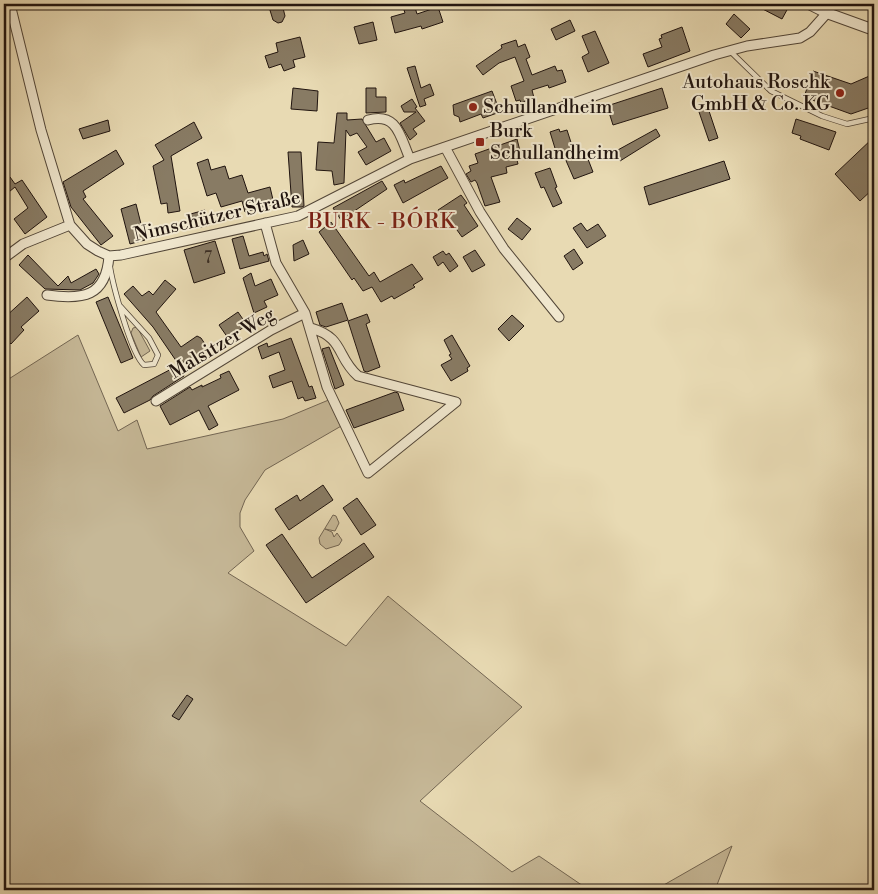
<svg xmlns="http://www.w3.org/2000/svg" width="878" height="894" font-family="'Libre Bodoni',serif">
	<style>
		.green { fill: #c6b897; stroke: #736653 }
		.building { fill: #887b64; stroke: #20140f }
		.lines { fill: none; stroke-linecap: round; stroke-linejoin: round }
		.service-casing { stroke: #524638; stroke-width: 6 }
		.minor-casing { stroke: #524638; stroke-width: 11 }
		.tertiary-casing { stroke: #524638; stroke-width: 12 }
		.service { stroke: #f0e7ce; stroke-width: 4.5 }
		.minor { stroke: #f0e7ce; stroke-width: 9 }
		.tertiary { stroke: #f0e7ce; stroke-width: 10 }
		.poi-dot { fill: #8f2418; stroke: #f0e7ce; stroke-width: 2 }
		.labels { text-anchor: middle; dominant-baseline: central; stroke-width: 4; stroke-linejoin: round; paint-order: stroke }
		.number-label { font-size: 16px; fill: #3a2e24 }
		.poi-label { font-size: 19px; fill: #20140f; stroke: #f0e7ce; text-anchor: start }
		.street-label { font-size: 19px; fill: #20140f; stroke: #f0e7ce }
		.quarter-label { font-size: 21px; letter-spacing: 1px; fill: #7a1f14; stroke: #f0e7ce }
	</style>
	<rect width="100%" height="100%" fill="#e8dab3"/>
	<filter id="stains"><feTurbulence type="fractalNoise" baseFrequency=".004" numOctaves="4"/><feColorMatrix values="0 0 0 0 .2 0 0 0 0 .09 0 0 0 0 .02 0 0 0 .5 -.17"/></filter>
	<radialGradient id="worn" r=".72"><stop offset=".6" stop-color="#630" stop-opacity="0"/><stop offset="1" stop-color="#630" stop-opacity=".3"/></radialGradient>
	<!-- green -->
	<path class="green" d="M137,327l13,24 -9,6 -10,-24 2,-5z
		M78,335l40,96 19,-11 10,29 136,-30 48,-20 12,26 -78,45 -20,30 -5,13v14l14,24 -26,22 118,73 42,-50 134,111 -102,94 92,71 27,-16 50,34h-576l-9,-17v-491z
		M333,515l3,1 3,7 -4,8 -10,-2 7,3 2,5 3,-4 5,7 -3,5 -13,4 -6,-5 -1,-6z
		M732,846l-17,44h-60z"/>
	<!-- building -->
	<path class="building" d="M282,4l3,12 -3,6 -4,1 -5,-3 -4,-13z
		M402,4h12l3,10 21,-7 5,15 -21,7 -1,-3 -26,7 -4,-16 14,-4z
		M753,4h28l7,4 -6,11z
		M734,14l16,15 -9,9 -15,-14z
		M570,20l5,11 -19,9 -5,-11z
		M373,22l4,18 -18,4 -5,-17z
		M682,27l8,24 -42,16 -5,-13 19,-7 -3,-8 3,-1 -1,-3z
		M595,31l14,32 -21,9 -6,-15 7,-4 -7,-17z
		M300,37l5,20 -12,3 2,7 -11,4 -3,-7 -12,4 -4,-12 13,-4 -2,-9z
		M516,40l2,7 7,-3 5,13 -4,2 6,16 23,-9 2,5 5,-1 4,12 -17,6 -1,-3 -16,5 2,8 -13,5 -1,-3 -4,1 -5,-15 13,-5 -9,-24 -16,6 -16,12 -7,-9 26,-18 -1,-3z
		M415,66l6,22 9,-4 4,11 -10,4 2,6 -6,2 -13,-39z
		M813,71l38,13 23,-10v32l-23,8 -47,-17z
		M293,88l25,3 -1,20 -26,-2z
		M366,88h10v9h10v15l-20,1z
		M662,88l6,20 -55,17 -6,-19z
		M492,91l8,21 -17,6 -2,-4 -21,8 -1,-5 -5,-2 -1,-10z
		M412,99l5,8 -2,1 10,13 -12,8 4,5 -7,6 -10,-17 16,-11h-12l-3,-6z
		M707,105l11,33 -9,3 -11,-32z
		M337,113h10v7l15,-1 14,23 8,-4 7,13 -25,14 -8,-13 9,-5 -10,-14 -7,3 -4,-6 -2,53 -10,2 -2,-14 -16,-1 2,-28 16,1z
		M796,119l40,13 -7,18 -29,-11 1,-3 -9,-3z
		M108,120l2,11 -27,8 -4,-10z
		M194,122l8,16 -31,18 9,55 -12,2 -1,-10 -6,1 -8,-38 11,-6 -9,-15z
		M559,129l1,3 7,-2 9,28 10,-4 7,18 -19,7 -10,-23 -6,2 -8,-26z
		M656,129l4,7 -40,25 -4,-10z
		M874,137v51l-14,13 -25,-27z
		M517,139l4,16 -5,1 2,8 -12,3 1,6 -16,4 9,25 -15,4 -8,-23 -2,-3 -4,2 -5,-8 5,-3 -2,-5 9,-3 -3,-9z
		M116,150l8,14 -41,27 3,6 -3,2 30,37 -12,9 -30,-38 -8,-25z
		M288,152h13l3,54 -2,1h-10z
		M208,159l3,11 14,-4 4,13 13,-4 6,18 22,-6 4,17 -29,8 -3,-11 -21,6 -5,-14 -9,3 -10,-33z
		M724,161l6,18 -81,26 -5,-18z
		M441,166l7,12 -45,25 -9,-18 10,-5 1,3z
		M550,168l7,19 -2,1 7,15 -9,4 -9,-20 -3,1 -6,-15z
		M10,177l5,7 7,-4 25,37 -22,17 -11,-15 14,-11 -13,-21 -11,9v-14z
		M382,181l5,8 -46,31 -8,-12z
		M461,195l6,8 -3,2 14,21 -16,11 -15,-21 -3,3 -6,-9z
		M136,204l9,36 -15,4 -9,-35z
		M205,210l5,15 -19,4 -4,-14z
		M517,218l14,11 -9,11 -14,-11z
		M331,222l38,54 5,-4 6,10 32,-18 11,15 -10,6 2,2 -21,12 -2,-3 -11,6 -9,-15 -9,4 -9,-13 -2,2 -33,-48z
		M581,223l6,8 11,-7 8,12 -19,12 -14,-20z
		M243,236l6,20 14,-4 1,4 3,-2 2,7 -29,8 -8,-30z
		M303,240l6,14 -15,7 -1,-16z
		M215,241l10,32 -31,10 -10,-33z
		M574,249l9,14 -10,7 -9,-14z
		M475,250l10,15 -13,7 -9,-15z
		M443,251l3,4 3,-2 9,13 -8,6 -7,-10 -5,4 -5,-9z
		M28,255l30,31 10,-10 3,7 25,-14 3,5 -6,9 -13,7 -35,-1 -26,-24z
		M251,273l4,13 16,-7 7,16 -14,6 3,6 -13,6 -11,-35z
		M165,280l11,9 -20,23 25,35 16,-11 4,2 8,12 -4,2 4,5 -9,5 -5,-7 -16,10 -26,-38 -29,-33 9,-8 9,10 7,-5 4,4z
		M27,297l12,14 -18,16 3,3 -13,14 -7,-7v-19z
		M108,297l25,61 -12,5 -25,-61z
		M342,303l6,17 -22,7 -6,-2 -4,-13z
		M238,312l9,13 -19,13 -9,-13z
		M367,314l3,8 -4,2 14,43 -13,5 -3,-1 -16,-50z
		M512,315l12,11 -15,15 -11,-12z
		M452,335l18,31 -3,2 1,3 -17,10 -10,-16 11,-6 -3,-4 2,-1 -7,-14z
		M291,338l18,49 3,-1 4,12 -11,3 -2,-4 -5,2 -6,-18 -19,7 -4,-12 16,-6 -6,-18 -17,7 -4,-12 9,-4 1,4z
		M329,347l15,38 -9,4 -13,-40z
		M179,365l5,11 -31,20 -3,4 -26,13 -8,-15z
		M229,371l10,19 -31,16 10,19 -9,5 -10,-20 -29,15 -10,-19 30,-19 2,3 10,-5v2l19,-9 -1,-3z
		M395,392l3,1 6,17 -50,18 -8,-18z
		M323,485l10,15 -44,30 -14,-21 22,-14 3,6z
		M357,498l19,27 -15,10 -18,-27z
		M282,534l30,44 52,-35 10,14 -68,46 -40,-58z
		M187,695l6,4 -14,21 -7,-4z"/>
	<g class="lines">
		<!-- service casing -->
		<g class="service-casing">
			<path id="service" d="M730,51l41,40 51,25 25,8 27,-6
				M110,267c3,18 21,87 34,98l10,-1 4,-9 -9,-17 -29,-32"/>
		</g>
		<!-- minor casing -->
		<g class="minor-casing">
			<path id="minor" d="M10,4l31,126 29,95 17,19 11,7 11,5 12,-1 177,-39 112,-57 304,-104 33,-9 53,-8 10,-6 17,-19
				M368,120c30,-8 32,17 42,39
				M445,147l35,65 24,37 55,68
				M265,223l11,40 29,50 22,74 41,86 88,-71
				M4,258l19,-14 47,-19
				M47,295c36,5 59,2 62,-39
				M311,328c34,10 25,29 47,48l98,26
				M156,401l115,-71 34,-17"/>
		</g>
		<!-- tertiary casing -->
		<g class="tertiary-casing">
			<path id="tertiary" d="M809,4l18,9 47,17"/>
		</g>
		<!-- service -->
		<use href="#service" class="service"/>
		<!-- minor -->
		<use href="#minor" class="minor"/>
		<!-- tertiary -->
		<use href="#tertiary" class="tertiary"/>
	</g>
	<!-- markers -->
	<g class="poi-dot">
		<circle cx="840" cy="93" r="5"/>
		<circle cx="473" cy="107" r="5"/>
		<rect x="475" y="137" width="10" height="10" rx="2.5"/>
	</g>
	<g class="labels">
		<!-- number labels -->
		<g class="number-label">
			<text x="208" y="258">7</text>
		</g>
		<!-- poi labels -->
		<g class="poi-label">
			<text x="830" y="82" text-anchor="end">Autohaus Roschk<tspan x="830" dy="22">GmbH &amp; Co. KG</tspan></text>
			<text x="483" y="107">Schullandheim</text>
			<text x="490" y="131">Burk<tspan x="490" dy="22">Schullandheim</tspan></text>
		</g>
		<!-- street labels -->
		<g class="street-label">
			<text transform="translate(217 216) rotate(-13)">Nimschützer Straße</text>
			<text transform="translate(222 343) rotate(-31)">Malsitzer Weg</text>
		</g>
		<!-- quarter labels -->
		<g class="quarter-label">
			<text x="382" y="222">BURK - BÓRK</text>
		</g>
	</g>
	<!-- margin -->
	<rect width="878" height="894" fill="none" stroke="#e8dab3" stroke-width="20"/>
	<rect x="5" y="5" width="868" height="884" fill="none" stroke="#20140f" stroke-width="2.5"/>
	<rect x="10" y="10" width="858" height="874" fill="none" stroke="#20140f"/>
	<rect width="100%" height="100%" filter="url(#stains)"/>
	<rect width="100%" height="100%" fill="url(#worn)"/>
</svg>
